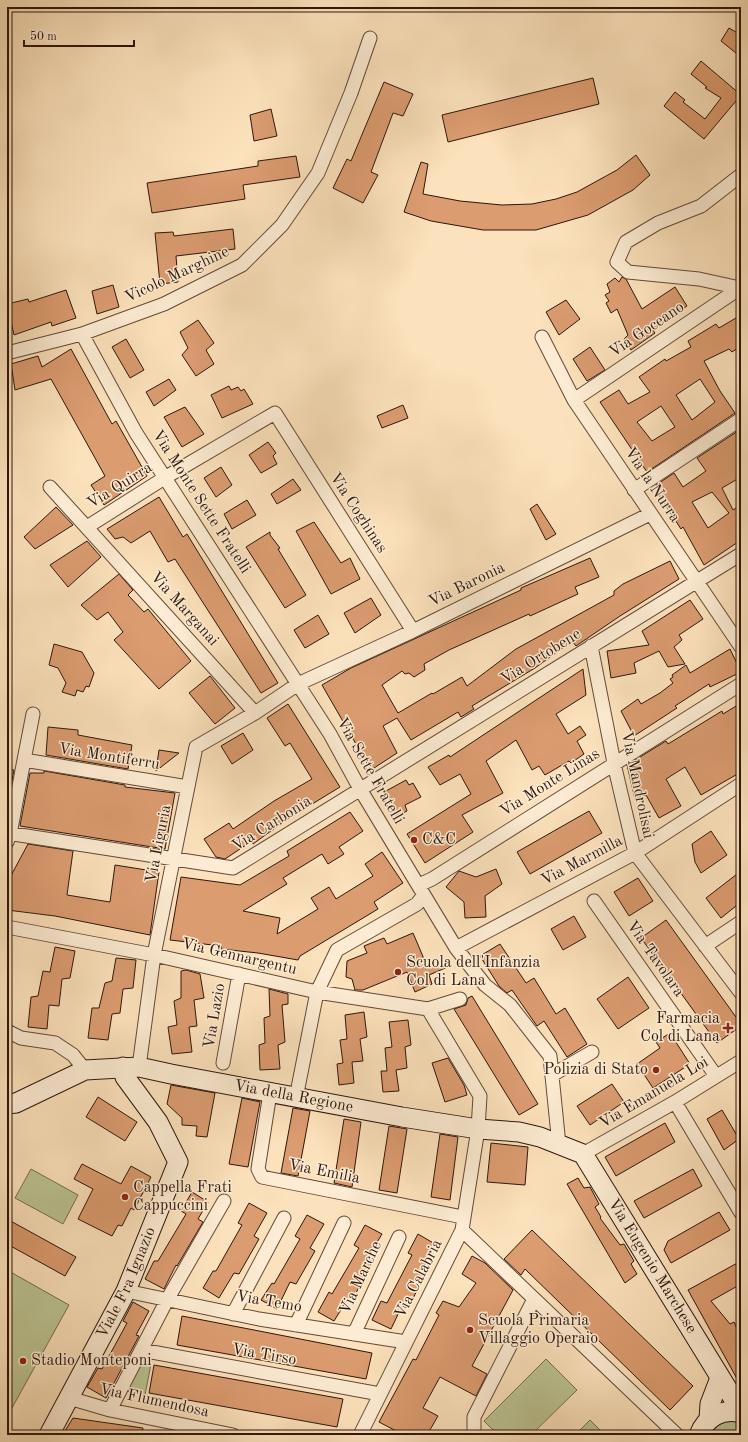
<svg xmlns="http://www.w3.org/2000/svg" width="748" height="1442" font-family="'Old Standard TT',serif">
	<style>
		.green { fill: #bcc493; stroke: #756d50 }
		.building { fill: #db9c70; stroke: #2e160d; fill-rule: evenodd }
		.lines { fill: none; stroke-linecap: round; stroke-linejoin: round }
		.street-casing { stroke: #624939; stroke-width: 15 }
		.secondary-casing { stroke: #2e160d; stroke-width: 21 }
		.street { stroke: #fdecd3; stroke-width: 13 }
		.secondary { stroke: #fdecd3; stroke-width: 19 }
		.poi-dot { fill: #8f2418; stroke: #fdecd3; stroke-width: 1.5 }
		.labels { text-anchor: middle; dominant-baseline: central; stroke-width: 3; stroke-linejoin: round; paint-order: stroke }
		.street-label { font-size: 16px; fill: #2e160d; stroke: #fdecd3 }
		.poi-label { font-size: 16px; fill: #2e160d; stroke: #fdecd3; text-anchor: start }
	</style>
	<rect width="100%" height="100%" fill="#fce2bc"/>
	<filter id="stains"><feTurbulence type="fractalNoise" baseFrequency=".005" numOctaves="4"/><feColorMatrix values="0 0 0 0 .2 0 0 0 0 .09 0 0 0 0 .02 0 0 0 .5 -.17"/></filter>
	<radialGradient id="worn" r=".72"><stop offset=".6" stop-color="#630" stop-opacity="0"/><stop offset="1" stop-color="#630" stop-opacity=".3"/></radialGradient>
	<!-- green -->
	<path class="green" d="M31,1169l47,26 -15,29 -48,-26z
		M7,1270l62,35 -62,112z
		M546,1359l31,31 -46,45h-33l-14,-14z
		M139,1364h12l-6,31 -18,-4z
		M590,1420l15,15h-30z
		M736,1420l5,3v12h-32l12,-13z"/>
	<!-- building -->
	<path class="building" d="M729,28l12,7v22l-20,-16z
		M701,61l40,34 -37,44 -40,-33 11,-14 10,8 -2,2 22,17 16,-21 -16,-10 2,-1 -16,-13z
		M593,78l6,26 -151,38 -6,-27z
		M384,82l29,12 -10,22 -10,-3 -22,59 7,3 -15,28 -30,-15 14,-29 4,2z
		M271,109l6,27 -23,5 -4,-26z
		M636,155l14,20 -17,15 -45,25 -52,15h-53l-52,-9 -27,-9 17,-50 7,2 -5,30 37,7 42,4 30,-1 24,-5 21,-7 40,-22z
		M296,156l4,21 -57,8 2,14 -93,14 -5,-30 111,-17v-5z
		M233,229l2,20 -59,7 2,26 -18,2 -5,-51 18,-1 1,4z
		M622,277l4,2 16,30 33,-22 12,19 -35,23 3,4 -24,17 -7,-11 4,-4 -11,-26 -6,4 -5,-10 3,-2 -4,-6 5,-3 -3,-8 8,-6 4,4z
		M113,285l6,22 -22,7 -5,-23z
		M66,290l10,28 -24,8 -1,-4 -37,13 -7,-31 21,-5 1,3z
		M566,300l14,19 -21,16 -13,-23z
		M741,315v31l-9,6 -3,-3 -25,12 16,30 15,22 -88,59 -47,-70 19,-12 9,14 22,-12 -11,-15 26,-18 1,2 25,-14 -3,-6 28,-17 3,4zM700,379l15,23 -23,18 -16,-25zM661,406l14,21 -23,14 -15,-19z
		M198,320l16,23 -8,7 8,14 -18,12 -14,-21 6,-7 -8,-16z
		M126,339l18,31 -14,8 -18,-31z
		M590,347l15,23 -18,11 -14,-22z
		M71,349l41,75 4,-3 31,55 -43,29 -13,-20 14,-9 -54,-97 -36,11 -4,-26 27,-8 4,11z
		M169,379l7,11 -22,16 -8,-14z
		M229,386l2,4 7,-3 3,4 3,-2 9,15 -31,14 -11,-23z
		M403,405l5,13 -26,10 -5,-12z
		M185,407l19,27 -22,13 -18,-30z
		M741,429v48l-19,11 11,22 8,-5v35l-37,25 -21,-38 -2,2 -24,-37 2,-1 -3,-6 18,-12 9,14 23,-16 -9,-13zM712,492l17,21 -21,15 -16,-26z
		M268,442l8,11 -3,3 4,8 -16,9 -12,-18z
		M221,467l11,18 -16,12 -12,-19z
		M293,479l8,11 -24,14 -6,-10z
		M159,497l24,40 4,-3 91,149 -17,10 -86,-134 -7,3 -18,-31 -19,12 -8,-6 -8,2 -8,-10z
		M247,500l9,15 -24,14 -8,-15z
		M537,504l19,30 -10,6 -16,-31z
		M56,507l17,18 -38,24 -11,-12z
		M314,522l27,41 9,-5 10,21 -29,15 -35,-63z
		M270,532v3l10,13 -2,1 28,46 -21,13 -39,-61z
		M87,541l14,16 -33,30 -18,-22z
		M590,558l9,19 -24,10 3,7 -48,22 -1,-2 -80,36 -25,14 1,6 -11,7 -5,-4 -4,1 -3,-3 -20,14 16,28 34,-20 1,1 29,-17 5,9 49,-37 98,-54v-4l9,-7 47,-23 9,18 -59,37 -44,30 -4,-5 -37,27 -63,38 2,3 -13,8 -3,-5 -47,28 -14,-22 -14,8 14,27 -26,17 -49,-85 29,-17 170,-78v-2z
		M119,574l14,16 -5,5 16,17 4,-3 43,52 -32,28 -45,-49 9,-8 -15,-20 -11,8 -16,-15z
		M371,598l10,17 -26,18 -11,-20z
		M690,600l13,19 -24,16 3,5 -8,7 11,17 -17,3 -9,-16 -25,12 2,10 -25,5 -4,-27 42,-6 -7,-14z
		M318,615l11,19 -24,14 -11,-18z
		M54,644l28,8 12,21 -5,14 -3,-1 -3,6 -6,-2 -2,6 -13,-4 4,-9 -8,-15 -9,-3z
		M730,649l11,23 -31,15 -1,-3 -34,22 2,2 -43,28 -13,-25 17,-12 3,5 19,-11 13,-10 -3,-4 3,-2 -1,-2 14,-10 4,8z
		M583,669l3,26 -30,19 12,20 12,-8 6,9 -9,6 7,13 -13,9 -2,-2 -24,14 -6,-9 -7,4 -16,-30 -30,21 17,32 -41,22 11,17 -48,31 -18,-29 64,-40 -11,-20 -20,11 -12,-18 21,-12 1,2z
		M210,676l25,32 -20,16 -26,-31z
		M741,703v69l-40,23 -16,-28 -19,12 15,27 -22,12 -13,-23 -11,4 -8,-34 39,-24 2,3 54,-33 1,3z
		M288,704l52,83 -54,33 -33,24 -1,-3 -27,18 -9,-2 -12,-18 25,-16 4,6 41,-28 38,-22 -22,-36 -5,3 -18,-28z
		M48,727l30,3v5l54,10 -4,24 -82,-14z
		M243,733l10,17 -21,14 -11,-18z
		M159,750l20,3 -23,18z
		M7,769l7,1 -7,37z
		M44,771l81,14v2l50,6 -10,56 -145,-23 10,-53h14z
		M406,780l3,5 4,-2 8,14 -16,8 2,6 -10,5 -11,-25z
		M589,811l13,22 -72,41 -13,-22z
		M350,812l13,19 -24,16 5,7 -16,10 -6,-10 -39,24 4,6 -44,27 37,7 -3,16 41,-25 -7,-11 18,-11 7,12 37,-23 -8,-12 17,-12 21,31 -29,19 4,7 -78,47 -2,4 -40,-7 -37,-4v-3l-51,-6 11,-63 59,8 49,-29 -2,-5z
		M711,831l16,24 -26,18 -6,-11 -3,-18z
		M28,844l45,7 -6,44 43,7 5,-37 44,7 -9,63 -95,-19 -48,-6v-27z
		M496,869l6,15 -17,12 1,21 -21,1 -1,-16 -18,-15 13,-16 17,6z
		M741,871v31l-20,16 -15,-20z
		M638,878l15,23 -24,15 -15,-24z
		M574,916l12,21 -23,13 -12,-21z
		M666,920l75,104v2l-24,17 -76,-105z
		M413,933l14,33 23,-2v2l-21,9 3,9 -17,8 -8,-20 -44,18h-8l-3,-11 -6,-2 1,-16 20,-8 -3,-7 20,-8 3,6z
		M500,944l26,39 8,-5 22,36 9,-6 22,36 -20,13 -23,-36 -7,5 -25,-36 -5,3 -8,-7 -19,-30z
		M55,947l20,4 -5,27 -8,1 -3,27 -10,-1 -2,24 -19,-2 3,-30 7,-1 5,-25 7,1z
		M116,958l20,2 -3,28 -10,1 -3,24 -8,1 -4,26 -20,-2 4,-30h7l6,-25 7,-2z
		M186,970l14,4 4,24 -10,2 3,26 -8,1 3,25 -20,2 -4,-27 9,-2 -3,-24 7,-3v-27z
		M628,977l21,31 -31,21 -21,-30z
		M269,989l19,5v10l-6,1 3,37 -7,3 2,24 -20,1 -1,-25 6,-2 -1,-25 6,-2z
		M472,996l66,108 -19,11 -65,-106 12,-4 2,-7z
		M364,1012l3,25 -7,2 3,22 -11,1 2,21 -15,2 -2,-21 6,-1 -3,-23 7,-1 -2,-24z
		M408,1020l3,25 -6,2 2,21 -11,2 3,21 -16,1 -2,-21h6l-2,-23 7,-1 -3,-25z
		M670,1033l20,31 -37,24 -16,-24 23,-16 -4,-6z
		M448,1058l16,27 3,10 -22,7 -13,-39z
		M612,1084l12,18 -34,23 -13,-19z
		M171,1085l44,8 -8,44 -11,-1 1,-10 -15,-1v-7l-15,-14z
		M98,1097l39,25 -12,19 -39,-24z
		M242,1098l18,4 -12,65 -19,-3z
		M293,1108l17,3 -12,65 -17,-3z
		M722,1110l17,29 -15,11 -17,-31z
		M344,1119l17,3 -9,65 -18,-4z
		M665,1123l10,19 -59,34 -11,-19z
		M389,1126l18,3 -10,64 -18,-3z
		M440,1134l18,3 -8,63 -19,-3z
		M491,1143l37,4 -3,38 -38,-3z
		M82,1164l39,20 10,-18 20,11 -17,33 -3,-2 -9,18 -4,-1 -6,11 -34,-17 15,-30 -19,-10z
		M693,1169l9,17 -58,32 -10,-17z
		M578,1178l6,10 6,-1 9,17 -4,3 6,10 -1,1 20,27 4,-1 10,17 -3,3 6,10 -12,9 -58,-99z
		M192,1192l16,10 -10,17 5,3 -26,44 -1,-1 -12,24 -19,-10 9,-18h4l28,-47 -5,-3z
		M249,1203l18,10 -13,23 5,3 -20,35 -5,-1 -15,25 -16,-10 10,-17h3l26,-46 -4,-2z
		M719,1212l11,18 -59,33 -7,-13 4,-9z
		M307,1215l17,9 -14,24 5,3 -19,33 -6,-2 -13,27 -16,-9 11,-17 2,1 26,-45 -5,-3z
		M7,1219l69,38 -11,19 -58,-32z
		M365,1225l17,9 -12,20 4,4 -20,39 -4,-2 -16,26 -16,-9 11,-20 3,2 27,-46 -5,-3z
		M532,1230l161,156 -23,24 -145,-141 -4,6 -17,-16z
		M418,1234l17,10 -12,24 4,3 -19,37 -6,-2 -11,23 -19,-9 9,-19 6,2 25,-48 -4,-2z
		M472,1256l13,7 28,27 -41,76 15,8 -11,22 -36,-19 -17,31 15,8 -11,19h-23l-25,-13 34,-63 3,1 23,-45 -3,-2 7,-12 16,6 17,-24 -14,-9z
		M741,1261v23l-30,17 19,23 4,-2 7,16v48l-53,-96z
		M133,1302l16,9 -13,24 3,1 -33,62 -19,-11 11,-19 4,1 25,-46 -4,-2z
		M182,1316l190,37 -6,26 -189,-34z
		M154,1365l189,34 -6,28 -188,-34z
		M73,1418l70,10 -1,7 -79,-1z"/>
	<g class="lines">
		<!-- street casing -->
		<g class="street-casing">
			<path id="street" d="M740,288l-41,-9 -71,-7 -11,-10 9,-20 32,-19 43,-17 40,-31
				M82,334l54,99 194,301 30,55 96,159 29,37 25,20 40,51 9,89
				M542,337l32,63 167,247
				M7,353l75,-19 82,-30 78,-39 40,-40 36,-52 33,-80 19,-55
				M574,400l166,-112
				M50,487l205,226
				M634,490l107,-71
				M87,527l79,-50 109,-64 138,218
				M591,646l24,122 20,85 106,140
				M24,760l9,-46
				M7,833l226,35 508,-314
				M7,842l3,-8 14,-74 164,27
				M419,885l13,-6 309,-195
				M594,901l122,175
				M7,927l147,28 163,37 111,17 32,-10
				M705,946l36,-24
				M456,948l179,-95 106,-69
				M7,1031l14,7 34,5 18,12 12,15
				M223,1063l16,-89
				M139,1067l15,-112 42,-208 59,-34 43,-29 115,-53 237,-117
				M552,1075l40,-23
				M270,1093l-12,76 4,8 201,40
				M296,1098l21,-106 20,-42 80,-46 6,-8
				M675,1102l66,111
				M583,1154l92,-52 66,-41
				M462,1230l215,205
				M126,1291l133,28 147,23
				M233,1314l51,-96
				M296,1325l48,-102
				M354,1334l45,-97
				M141,1350l239,44
				M69,1398l41,12 123,25
				M110,1410l57,-110 57,-99
				M360,1435l102,-205 16,-101 2,-33 -52,-87
				M474,1435v-18l60,-118"/>
		</g>
		<!-- secondary casing -->
		<g class="secondary-casing">
			<g id="secondary">
				<path id="s1" d="M7,1104l9,-1 69,-33 54,-3 32,7 231,43 76,12 41,3 21,5 43,17 158,257"/>
				<path d="M709,1419l1,-15 10,-26"/>
				<path id="s2" d="M49,1435l77,-144 52,-129 -20,-40 -33,-45 -2,-10"/>
				<path d="M699,1435c7,-18 23,-27 42,-22"/>
			</g>
		</g>
		<!-- street -->
		<use href="#street" class="street"/>
		<!-- secondary -->
		<use href="#secondary" class="secondary"/>
	</g>
	<!-- markers -->
	<g class="poi-dot">
		<circle cx="414" cy="840" r="4"/>
		<circle cx="398" cy="972" r="4"/>
		<path d="M726 1022h4v4h4v4h-4v4h-4v-4h-4v-4h4z"/>
		<circle cx="656" cy="1070" r="4"/>
		<circle cx="125" cy="1197" r="4"/>
		<circle cx="470" cy="1330" r="4"/>
		<circle cx="23" cy="1361" r="4"/>
	</g>
	<g class="labels">
		<!-- street labels -->
		<g class="street-label">
			<text transform="translate(177 275) rotate(-25)">Vicolo Marghine</text>
			<text transform="translate(647 330) rotate(-34)">Via Goceano</text>
			<text transform="translate(652 485) rotate(56)">Via la Nurra</text>
			<text transform="translate(120 486) rotate(-32)">Via Quirra</text>
			<text transform="translate(201 502) rotate(57)">Via Monte Sette Fratelli</text>
			<text transform="translate(358 513) rotate(57)">Via Coghinas</text>
			<text transform="translate(467 585) rotate(-26)">Via Baronia</text>
			<text transform="translate(184 609) rotate(48)">Via Marganai</text>
			<text transform="translate(541 657) rotate(-32)">Via Ortobene</text>
			<text transform="translate(109 757) rotate(9)">Via Montiferru</text>
			<text transform="translate(370 771) rotate(60)">Via Sette Fratelli</text>
			<text transform="translate(550 783) rotate(-32)">Via Monte Linas</text>
			<text transform="translate(637 785) rotate(78)">Via Mandrolisai</text>
			<text transform="translate(272 824) rotate(-32)">Via Carbonia</text>
			<text transform="translate(159 844) rotate(-79)">Via Liguria</text>
			<text transform="translate(582 861) rotate(-28)">Via Marmilla</text>
			<text transform="translate(239 957) rotate(13)">Via Gennargentu</text>
			<text transform="translate(655 959) rotate(55)">Via Tavolara</text>
			<text transform="translate(215 1016) rotate(-80)">Via Lazio</text>
			<text transform="translate(654 1093) rotate(-31)">Via Emanuela Loi</text>
			<text stroke="none"><textPath href="#s1" startOffset="297">Via della Regione</textPath></text>
			<text transform="translate(324 1172) rotate(11)">Via Emilia</text>
			<text stroke="none"><textPath href="#s1" startOffset="725">Via Eugenio Marchese</textPath></text>
			<text transform="translate(361 1278) rotate(-65)">Via Marche</text>
			<text transform="translate(419 1279) rotate(-63)">Via Calabria</text>
			<text stroke="none"><textPath href="#s2" startOffset="171">Viale Fra Ignazio</textPath></text>
			<text transform="translate(269 1302) rotate(10)">Via Temo</text>
			<text transform="translate(264 1355) rotate(10)">Via Tirso</text>
			<text transform="translate(154 1401) rotate(12)">Via Flumendosa</text>
		</g>
		<!-- poi labels -->
		<g class="poi-label">
			<text x="422" y="840">C&amp;C</text>
			<text x="406" y="963">Scuola dell'Infanzia<tspan x="406" dy="18">Col di Lana</tspan></text>
			<text x="720" y="1019" text-anchor="end">Farmacia<tspan x="720" dy="18">Col di Lana</tspan></text>
			<text x="648" y="1070" text-anchor="end">Polizia di Stato</text>
			<text x="133" y="1188">Cappella Frati<tspan x="133" dy="18">Cappuccini</tspan></text>
			<text x="478" y="1321">Scuola Primaria<tspan x="478" dy="18">Villaggio Operaio</tspan></text>
			<text x="31" y="1361">Stadio Monteponi</text>
		</g>
	</g>
	<!-- margin -->
	<rect width="748" height="1442" fill="none" stroke="#fce2bc" stroke-width="24"/>
	<rect x="8" y="8" width="732" height="1426" fill="none" stroke="#2e160d" stroke-width="2"/>
	<rect x="12" y="12" width="724" height="1418" fill="none" stroke="#2e160d"/>
	<!-- scale -->
	<path d="M24 40v6h110v-6" fill="none" stroke="#2e160d" stroke-width="2"/>
	<text x="30" y="40" font-size="12" fill="#2e160d" stroke="#fdecd3" stroke-width="3" paint-order="stroke">50 m</text>
	<rect width="100%" height="100%" filter="url(#stains)"/>
	<rect width="100%" height="100%" fill="url(#worn)"/>
</svg>
